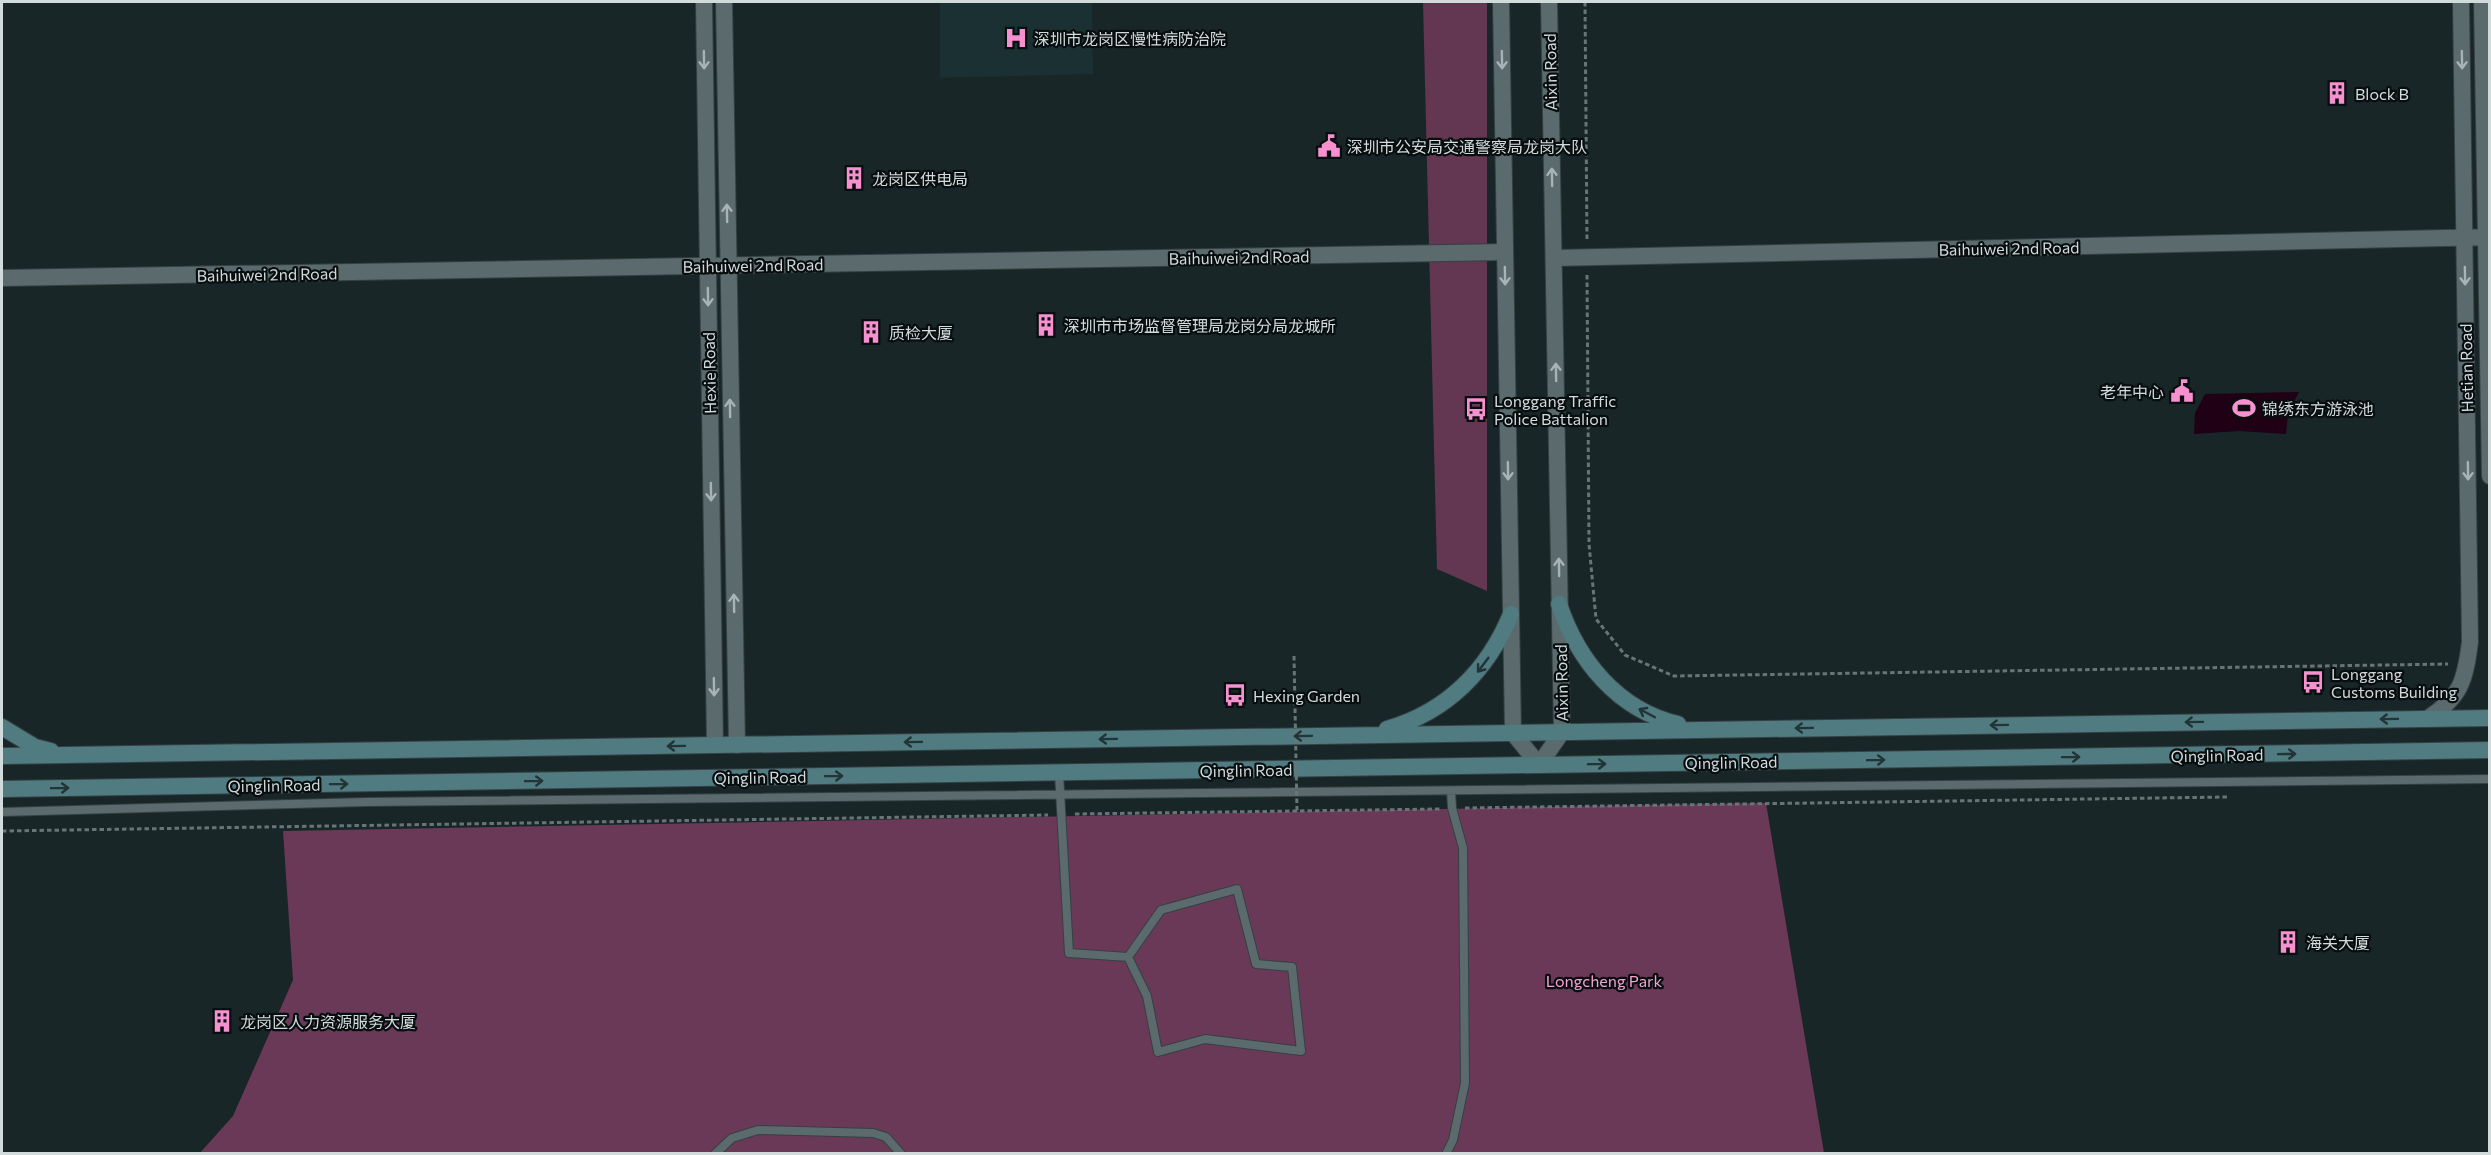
<svg xmlns="http://www.w3.org/2000/svg" width="2491" height="1155" font-family="Commissioner,'Noto Sans SC',sans-serif">
	<style>
		.built { fill: #1a3033 }
		.green { fill: #633651 }
		.forest { fill: #6a3957 }
		.water { fill: #1f0014 }
		.lines { fill: none; stroke-linecap: round; stroke-linejoin: round }
		.service-casing { stroke: #354042; stroke-width: 10 }
		.minor-casing { stroke: #354042; stroke-width: 18 }
		.tertiary-casing { stroke: #354042; stroke-width: 18 }
		.secondary-casing { stroke: #354042; stroke-width: 18 }
		.path { stroke: #687475; stroke-width: 3; stroke-dasharray: 4.5 3; stroke-linecap: butt }
		.service { stroke: #5b6a6c; stroke-width: 8 }
		.minor { stroke: #5b6a6c; stroke-width: 16 }
		.tertiary { stroke: #5b6a6c; stroke-width: 16 }
		.secondary { stroke: #507b80; stroke-width: 16 }
		.path-bridge { stroke: #687475; stroke-width: 3; stroke-dasharray: 4.5 3; stroke-linecap: butt }
		.oneway { stroke: #a8b3b5 }
		.oneway2 { stroke: #213437 }
		.labels { text-anchor: middle; dominant-baseline: central; stroke-width: 4.5; stroke-linejoin: round; paint-order: stroke }
		.poi-label { font-size: 16px; fill: #d2dbdc; stroke: #080e0f; text-anchor: start }
		.street-label { font-size: 16px; fill: #d2dbdc; stroke: #080e0f }
		.park-label { font-size: 16px; fill: #f2a3d2; stroke: #080e0f }
	</style>
	<rect width="100%" height="100%" fill="#192628"/>
	<!-- built -->
	<path class="built" d="M940,2h152l1,72 -153,4z"/>
	<!-- green -->
	<path class="green" d="M1423,2h64v589l-50,-22z"/>
	<!-- forest -->
	<path class="forest" d="M1766,803l58,350 -1625,1 34,-38 60,-136 -10,-149z"/>
	<!-- water -->
	<path class="water" d="M2299,392l-11,21 -2,21 -47,-3 -45,3 1,-21 10,-19z"/>
	<g class="lines">
		<!-- service casing -->
		<g class="service-casing">
			<path id="service" d="M1059,773l10,180 59,4 33,-47 76,-21 19,75 36,3 9,84 -96,-12 -47,13 -11,-56 -19,-39
				M2,812l364,-10 2124,-23
				M715,1154l17,-16 26,-8 115,3 13,4 15,17
				M1446,1154l7,-14 12,-57 -2,-235 -11,-40 -1,-17"/>
		</g>
		<!-- minor casing -->
		<g class="minor-casing">
			<path id="minor" d="M704,2l11,743
				M724,2l13,743
				M2482,2l8,474
				M1554,258l936,-21
				M2,278l1503,-26
				M2427,719c34,-22 38,-38 43,-77l-9,-640"/>
		</g>
		<!-- tertiary casing -->
		<g class="tertiary-casing">
			<path id="tertiary" d="M1501,2l12,731 26,32 23,-33 -13,-730"/>
		</g>
		<!-- secondary casing -->
		<g class="secondary-casing">
			<path id="secondary" d="M1559,604c19,57 59,106 119,120
				M2,727l33,20 16,4
				M1387,729c60,-17 101,-59 124,-115
				M2,756l2488,-38
				M2,789l2488,-39"/>
		</g>
		<!-- path -->
		<path class="path" d="M1585,2l2,240
			M1587,275l2,269 7,75 29,36 49,21 774,-12
			M1465,808l762,-11
			M1075,814l366,-5
			M2,831l1046,-16"/>
		<!-- service -->
		<use href="#service" class="service"/>
		<!-- minor -->
		<use href="#minor" class="minor"/>
		<!-- tertiary -->
		<use href="#tertiary" class="tertiary"/>
		<!-- secondary -->
		<use href="#secondary" class="secondary"/>
		<!-- path-bridge -->
		<path class="path-bridge" d="M1294,656l3,155"/>
	</g>
	<!-- one-way arrows -->
	<defs><path id="oneway-shaft" d="M-6 0H5M1.5-3L5.5 0L1.5 3" fill="none" stroke-width="1.6" stroke-linecap="round" stroke-linejoin="round" transform="scale(1.5)"/></defs>
	<g class="oneway">
		<use href="#oneway-shaft" transform="translate(704 60) rotate(89)"/>
		<use href="#oneway-shaft" transform="translate(1502 60) rotate(89)"/>
		<use href="#oneway-shaft" transform="translate(2462 60) rotate(89)"/>
		<use href="#oneway-shaft" transform="translate(1552 177) rotate(-91)"/>
		<use href="#oneway-shaft" transform="translate(727 213) rotate(-91)"/>
		<use href="#oneway-shaft" transform="translate(1505 276) rotate(89)"/>
		<use href="#oneway-shaft" transform="translate(2465 276) rotate(89)"/>
		<use href="#oneway-shaft" transform="translate(708 297) rotate(89)"/>
		<use href="#oneway-shaft" transform="translate(1556 372) rotate(-91)"/>
		<use href="#oneway-shaft" transform="translate(730 408) rotate(-91)"/>
		<use href="#oneway-shaft" transform="translate(1508 471) rotate(89)"/>
		<use href="#oneway-shaft" transform="translate(2468 471) rotate(89)"/>
		<use href="#oneway-shaft" transform="translate(711 492) rotate(89)"/>
		<use href="#oneway-shaft" transform="translate(1559 567) rotate(-91)"/>
		<use href="#oneway-shaft" transform="translate(734 603) rotate(-91)"/>
		<use href="#oneway-shaft" transform="translate(714 687) rotate(89)"/>
	</g>
	<g class="oneway2">
		<use href="#oneway-shaft" transform="translate(1483 665) rotate(127)"/>
		<use href="#oneway-shaft" transform="translate(1647 713) rotate(-152)"/>
		<use href="#oneway-shaft" transform="translate(2389 719) rotate(179)"/>
		<use href="#oneway-shaft" transform="translate(2194 722) rotate(179)"/>
		<use href="#oneway-shaft" transform="translate(1999 725) rotate(179)"/>
		<use href="#oneway-shaft" transform="translate(1804 728) rotate(179)"/>
		<use href="#oneway-shaft" transform="translate(1303 736) rotate(179)"/>
		<use href="#oneway-shaft" transform="translate(1108 739) rotate(179)"/>
		<use href="#oneway-shaft" transform="translate(913 742) rotate(179)"/>
		<use href="#oneway-shaft" transform="translate(676 746) rotate(179)"/>
		<use href="#oneway-shaft" transform="translate(2287 754) rotate(-1)"/>
		<use href="#oneway-shaft" transform="translate(2071 757) rotate(-1)"/>
		<use href="#oneway-shaft" transform="translate(1876 760) rotate(-1)"/>
		<use href="#oneway-shaft" transform="translate(1597 764) rotate(-1)"/>
		<use href="#oneway-shaft" transform="translate(834 776) rotate(-1)"/>
		<use href="#oneway-shaft" transform="translate(534 781) rotate(-1)"/>
		<use href="#oneway-shaft" transform="translate(339 784) rotate(-1)"/>
		<use href="#oneway-shaft" transform="translate(60 788) rotate(-1)"/>
	</g>
	<!-- icons -->
	<defs>
		<g id="hospital-bare" transform="scale(1.8)"><path d="M-5-5h3v3.5h4V-5h3V5h-3V1.5h-4V5h-3Z" fill="#f790cf" stroke="#080e0f" stroke-width="2.5" paint-order="stroke"/></g>
		<g id="building-bare" transform="scale(1.8)"><path d="M-4-6H4V6H1V3H-1V6H-4ZM-2.5-4.3h1.7v1.8h-1.7ZM.8-4.3h1.7v1.8H.8ZM-2.5-1h1.7V.8h-1.7ZM.8-1h1.7V.8H.8Z" fill="#f790cf" stroke="#080e0f" stroke-width="2.5" paint-order="stroke"/></g>
		<g id="civic-bare" transform="scale(1.8)"><path d="M-.6-6.5H3V-4.5H.6V-3L4-1V1h2V6H-6V1h2V-1L-.6-3ZM-1.2 2.5V6h2.4V2.5Z" fill="#f790cf" stroke="#080e0f" stroke-width="2.5" paint-order="stroke"/></g>
		<g id="stadium-bare" transform="scale(1.8)"><path d="M0-5a6.5 5 0 1 0 0 10a6.5 5 0 1 0 0-10ZM-3.5-1.8h7v3.6h-7Z" fill="#f790cf" stroke="#080e0f" stroke-width="2.5" paint-order="stroke"/></g>
		<g id="bus-bare" transform="scale(1.8)"><path d="M-5-6H5V4H4V6H2V4H-2V6H-4V4H-5ZM-3.5-4V0h7V-4ZM-3.5 1.2v1.5H-2V1.2ZM2 1.2v1.5H3.5V1.2Z" fill="#f790cf" stroke="#080e0f" stroke-width="2.5" paint-order="stroke"/></g>
	</defs>
	<g fill-rule="evenodd">
		<use href="#hospital-bare" x="1016" y="38"/>
		<use href="#building-bare" x="2337" y="93"/>
		<use href="#civic-bare" x="1329" y="146"/>
		<use href="#building-bare" x="854" y="178"/>
		<use href="#building-bare" x="1046" y="325"/>
		<use href="#building-bare" x="871" y="332"/>
		<use href="#civic-bare" x="2182" y="391"/>
		<use href="#stadium-bare" x="2244" y="408"/>
		<use href="#bus-bare" x="1476" y="409"/>
		<use href="#bus-bare" x="2313" y="682"/>
		<use href="#bus-bare" x="1235" y="695"/>
		<use href="#building-bare" x="2288" y="942"/>
		<use href="#building-bare" x="222" y="1021"/>
	</g>
	<g class="labels">
		<!-- poi labels -->
		<g class="poi-label">
			<text x="1034" y="38">深圳市龙岗区慢性病防治院</text>
			<text x="2355" y="93">Block B</text>
			<text x="1347" y="146">深圳市公安局交通警察局龙岗大队</text>
			<text x="872" y="178">龙岗区供电局</text>
			<text x="1064" y="325">深圳市市场监督管理局龙岗分局龙城所</text>
			<text x="889" y="332">质检大厦</text>
			<text x="2164" y="391" text-anchor="end">老年中心</text>
			<text x="1494" y="400">Longgang Traffic<tspan x="1494" dy="18">Police Battalion</tspan></text>
			<text x="2262" y="408">锦绣东方游泳池</text>
			<text x="2331" y="673">Longgang<tspan x="2331" dy="18">Customs Building</tspan></text>
			<text x="1253" y="695">Hexing Garden</text>
			<text x="2306" y="942">海关大厦</text>
			<text x="240" y="1021">龙岗区人力资源服务大厦</text>
		</g>
		<!-- street labels -->
		<g class="street-label">
			<text transform="translate(1550 72) rotate(-91)">Aixin Road</text>
			<text transform="translate(2009 248) rotate(-1)">Baihuiwei 2nd Road</text>
			<text transform="translate(1239 257) rotate(-1)">Baihuiwei 2nd Road</text>
			<text transform="translate(753 265) rotate(-1)">Baihuiwei 2nd Road</text>
			<text transform="translate(267 274) rotate(-1)">Baihuiwei 2nd Road</text>
			<text transform="translate(2466 368) rotate(-91)">Hetian Road</text>
			<text transform="translate(709 373) rotate(-91)">Hexie Road</text>
			<text transform="translate(1561 683) rotate(-91)">Aixin Road</text>
			<text transform="translate(2217 755) rotate(-1)">Qinglin Road</text>
			<text transform="translate(1731 762) rotate(-1)">Qinglin Road</text>
			<text transform="translate(1246 770) rotate(-1)">Qinglin Road</text>
			<text transform="translate(760 777) rotate(-1)">Qinglin Road</text>
			<text transform="translate(274 785) rotate(-1)">Qinglin Road</text>
		</g>
		<!-- park labels -->
		<g class="park-label">
			<text x="1604" y="980">Longcheng Park</text>
		</g>
	</g>
	<!-- border -->
	<rect width="2491" height="1155" fill="none" stroke="#d2dbdc" stroke-width="6"/>
</svg>
